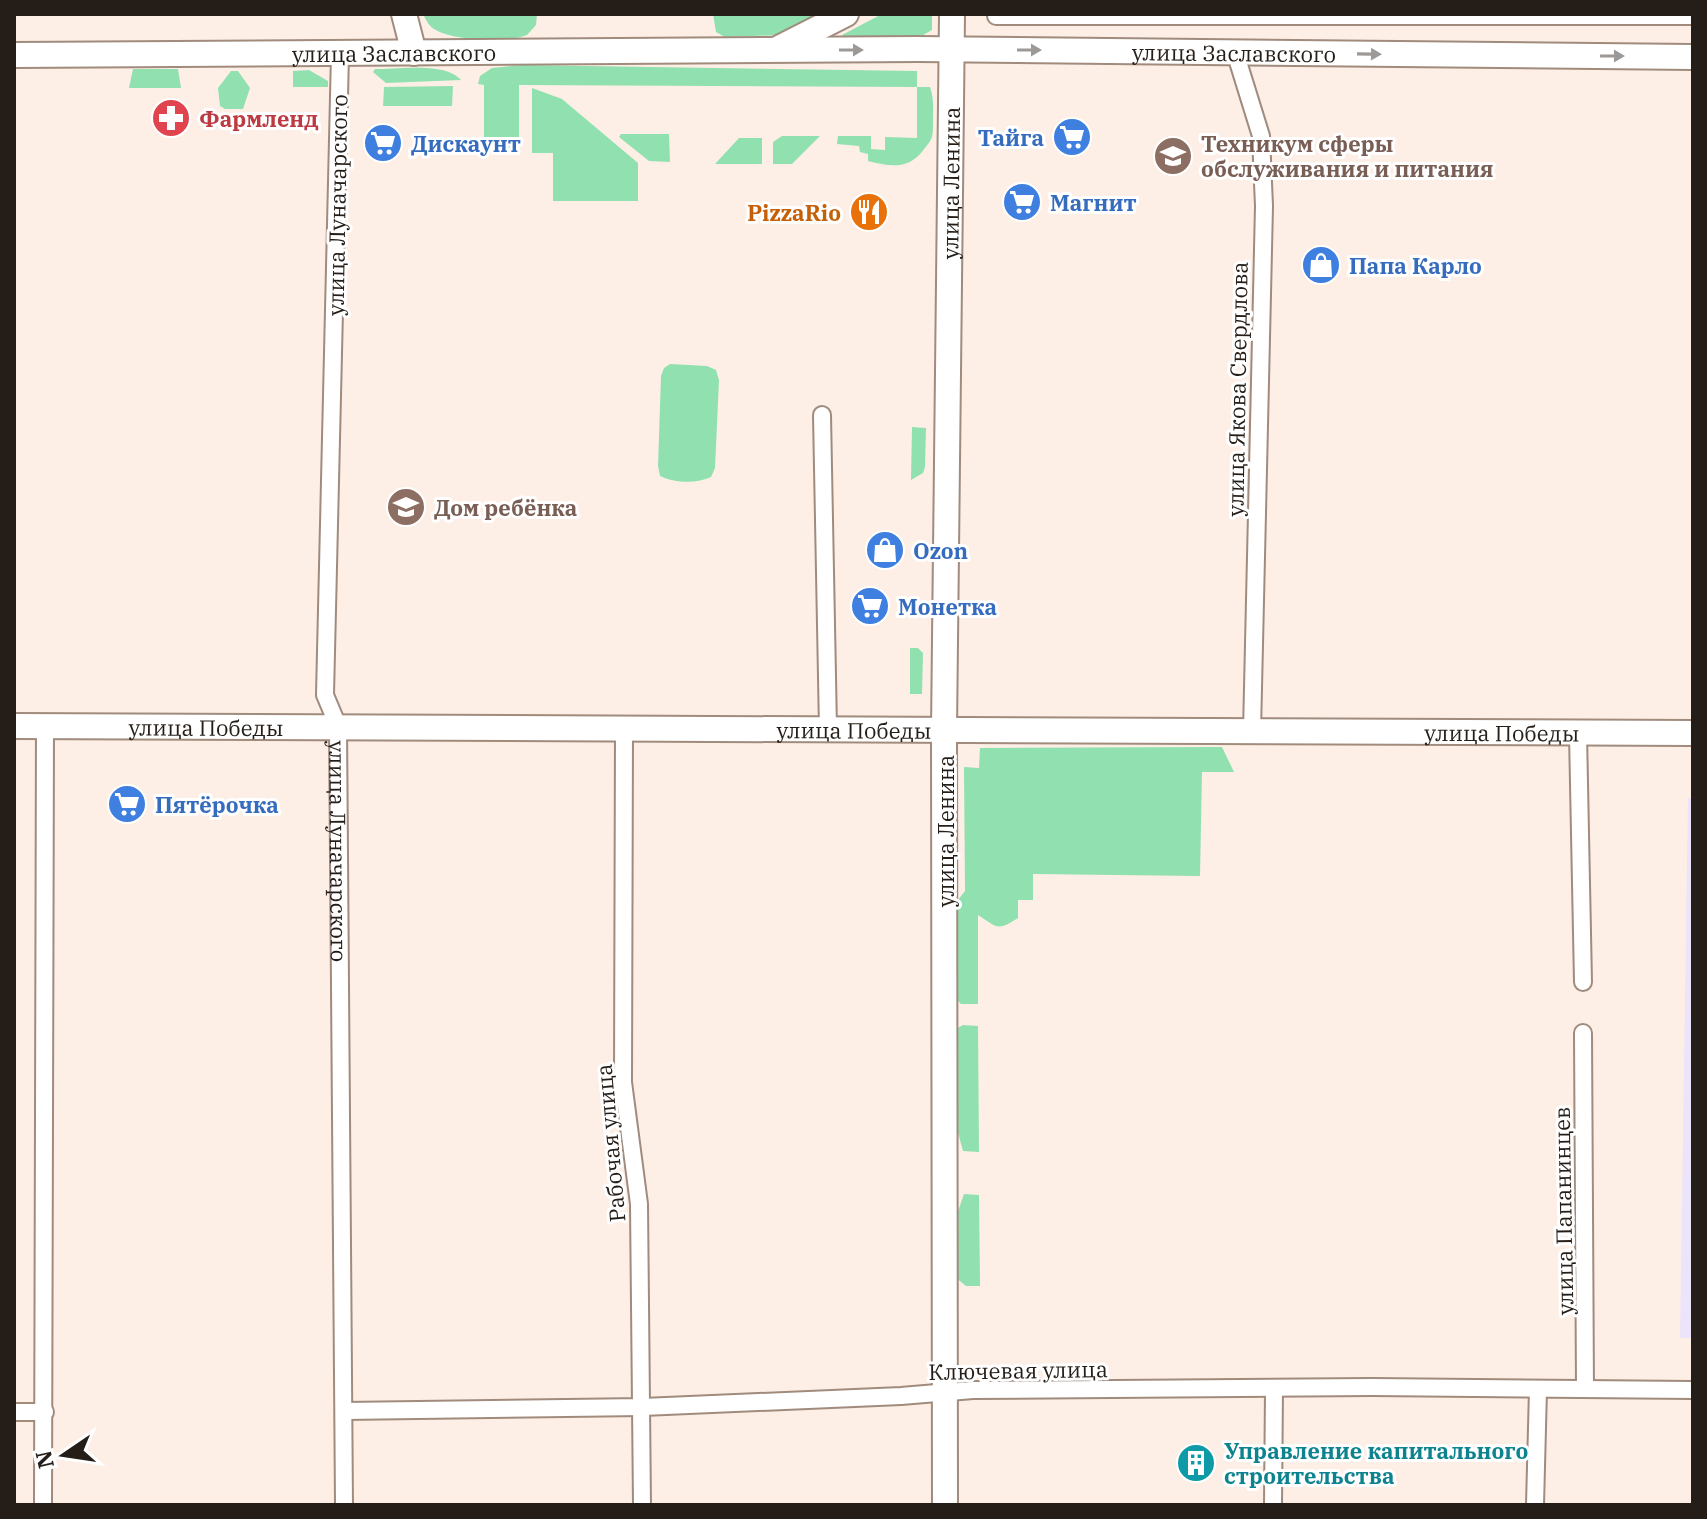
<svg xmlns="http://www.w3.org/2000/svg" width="1707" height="1519" font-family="'IBM Plex Serif',serif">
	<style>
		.education { fill: #ebe4fa }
		.green { fill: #91e0af }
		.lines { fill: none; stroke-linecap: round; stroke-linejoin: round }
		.street-casing { stroke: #a08b7d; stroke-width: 20 }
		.secondary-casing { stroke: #a08b7d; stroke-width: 28 }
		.street { stroke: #fff; stroke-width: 16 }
		.secondary { stroke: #fff; stroke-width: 24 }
		.oneway { fill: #9d9997 }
		.labels { text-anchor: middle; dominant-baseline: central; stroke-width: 6; stroke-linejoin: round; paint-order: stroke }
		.street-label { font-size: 22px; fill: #251d17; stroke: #fff }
		.health-label { font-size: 22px; font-weight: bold; fill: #be3a42; stroke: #fff; text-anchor: start }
		.shop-label { font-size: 22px; font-weight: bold; fill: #366cbe; stroke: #fff; text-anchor: start }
		.education-label { font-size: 22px; font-weight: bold; fill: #785e54; stroke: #fff; text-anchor: start }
		.food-label { font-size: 22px; font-weight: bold; fill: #c56008; stroke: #fff; text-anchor: end }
		.culture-label { font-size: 22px; font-weight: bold; fill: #0d838f; stroke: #fff; text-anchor: start }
	</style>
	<rect width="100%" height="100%" fill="#fdefe6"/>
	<!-- education -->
	<path class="education" d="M1688,798h5v540h-13z"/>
	<!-- green -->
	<path class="green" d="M423,14h114l-1,11 -9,10c-19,8 -75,6 -93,-6 -5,-3 -8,-9 -11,-15z
		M713,14h112l-45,21 -55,2 -9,-5z
		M882,14h50v16l-14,8h-73l-3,-3z
		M521,65l396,6v16h13c4,11 3,21 3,32 0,21 0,19 -12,34 -15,17 -32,13 -53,8v-7l-8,-2 -1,-6 -22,-2 1,-8h33v13l14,1v-13l32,1v-51l-398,-2v68l-35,-1v-67l-6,-1 2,-8 12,-8z
		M133,69h45l3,19h-52z
		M375,69c22,0 72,-7 86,11l-75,3 -13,-11z
		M309,70l19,11v6h-35v-16z
		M231,71h7l12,17 -7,21h-18l-5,-3 -2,-18z
		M453,86l-1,20h-69l1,-19z
		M532,88l30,11 76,64v38h-85v-48h-21z
		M621,134h48l1,28 -21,-1 -30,-24z
		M782,136h38l-28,28h-19v-22z
		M739,138h23v26h-47z
		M670,364l37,2 9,4 3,10 -4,88 -4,9c-14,7 -37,6 -51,-1l-2,-10 3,-90 3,-8z
		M912,427l14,1 -1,39 -2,6 -12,7z
		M910,648h8l5,5 -1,41h-12z
		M1222,747l12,25h-32l-2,104 -167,-2v26h-15v18c-21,14 -21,9 -40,-3v89h-17l-8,-8v-90l12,-15 -1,-124 15,1 1,-20z
		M963,1025l15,1 1,126 -16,-1 -9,-33v-88z
		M964,1194l15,1 1,91h-14l-11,-9 -1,-54z"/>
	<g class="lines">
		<!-- street casing -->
		<g class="street-casing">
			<g id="street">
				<path d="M996,16h697"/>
				<path d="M1235,52l26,84 3,70 -12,526"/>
				<path id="s1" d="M340,54l-15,641 13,31 6,779"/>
				<path d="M822,415l6,314"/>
				<path d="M624,729l-1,353 16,122 3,301"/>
				<path d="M1578,734l5,248"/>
				<path d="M1583,1033l2,356"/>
				<path d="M344,1411l299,-4 258,-11 72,-6 399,-3 321,3"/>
				<path d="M14,1412h31"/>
				<path d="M43,1505l2,-779"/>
				<path d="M1273,1505l1,-116"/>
				<path d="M1535,1505l3,-116"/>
			</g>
		</g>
		<!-- secondary casing -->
		<g class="secondary-casing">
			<g id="secondary">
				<path d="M404,14l10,39"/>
				<path d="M779,48l67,-34"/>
				<path id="s2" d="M14,55l904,-6 775,8"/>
				<path id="s3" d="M14,726l1679,7"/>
				<path id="s4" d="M945,1505l-1,-775 8,-716"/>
			</g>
		</g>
		<!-- street -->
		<use href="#street" class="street"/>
		<!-- secondary -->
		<use href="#secondary" class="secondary"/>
	</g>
	<!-- one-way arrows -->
	<defs><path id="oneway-solid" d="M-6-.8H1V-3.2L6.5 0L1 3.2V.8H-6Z" transform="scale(2)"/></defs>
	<g class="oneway">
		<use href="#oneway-solid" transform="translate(851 50)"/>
		<use href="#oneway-solid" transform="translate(1029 50)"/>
		<use href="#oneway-solid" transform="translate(1369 54) rotate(1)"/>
		<use href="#oneway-solid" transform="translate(1612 56)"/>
	</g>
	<!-- icons -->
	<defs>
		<g id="pharmacy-disc" transform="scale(2)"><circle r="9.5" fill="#e0444e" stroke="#fff"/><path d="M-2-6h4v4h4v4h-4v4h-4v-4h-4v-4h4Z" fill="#fff"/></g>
		<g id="supermarket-disc" transform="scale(2)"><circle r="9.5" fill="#3f7fe0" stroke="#fff"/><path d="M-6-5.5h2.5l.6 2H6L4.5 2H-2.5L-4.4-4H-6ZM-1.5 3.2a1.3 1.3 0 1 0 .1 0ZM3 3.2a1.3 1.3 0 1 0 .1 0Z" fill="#fff"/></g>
		<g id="university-disc" transform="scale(2)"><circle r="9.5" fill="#8d6e63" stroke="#fff"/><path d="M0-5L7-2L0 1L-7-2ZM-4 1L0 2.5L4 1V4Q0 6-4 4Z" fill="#fff"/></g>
		<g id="restaurant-disc" transform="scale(2)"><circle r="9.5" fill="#e8710a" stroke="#fff"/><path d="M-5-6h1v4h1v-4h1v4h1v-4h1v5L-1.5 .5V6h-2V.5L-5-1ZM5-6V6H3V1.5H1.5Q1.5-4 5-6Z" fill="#fff"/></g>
		<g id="shop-disc" transform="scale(2)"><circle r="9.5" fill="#3f7fe0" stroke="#fff"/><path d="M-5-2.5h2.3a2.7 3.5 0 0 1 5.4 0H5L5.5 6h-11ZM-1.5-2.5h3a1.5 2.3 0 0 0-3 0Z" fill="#fff"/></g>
		<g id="school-disc" transform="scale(2)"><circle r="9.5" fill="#8d6e63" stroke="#fff"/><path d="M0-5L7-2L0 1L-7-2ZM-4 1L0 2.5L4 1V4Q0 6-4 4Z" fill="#fff"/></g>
		<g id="building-disc" transform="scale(2)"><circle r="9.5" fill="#0f9aa8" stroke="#fff"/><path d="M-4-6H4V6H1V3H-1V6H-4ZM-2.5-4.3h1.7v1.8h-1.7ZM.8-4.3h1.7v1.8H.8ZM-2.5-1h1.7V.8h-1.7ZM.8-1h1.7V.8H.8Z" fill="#fff"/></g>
	</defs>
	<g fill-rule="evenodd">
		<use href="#pharmacy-disc" x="171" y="118"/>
		<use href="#supermarket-disc" x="1072" y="137"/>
		<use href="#supermarket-disc" x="383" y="143"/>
		<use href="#university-disc" x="1173" y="156"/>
		<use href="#supermarket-disc" x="1022" y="202"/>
		<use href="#restaurant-disc" x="869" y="212"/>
		<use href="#shop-disc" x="1321" y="265"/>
		<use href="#school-disc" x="406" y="507"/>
		<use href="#shop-disc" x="885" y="550"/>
		<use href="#supermarket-disc" x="870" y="606"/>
		<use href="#supermarket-disc" x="127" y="804"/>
		<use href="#building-disc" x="1196" y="1463"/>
	</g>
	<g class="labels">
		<!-- street labels -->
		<g class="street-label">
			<text stroke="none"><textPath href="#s2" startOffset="1220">улица Заславского</textPath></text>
			<text stroke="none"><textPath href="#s2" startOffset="380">улица Заславского</textPath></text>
			<text stroke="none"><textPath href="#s4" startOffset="1322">улица Ленина</textPath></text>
			<text transform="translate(337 205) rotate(-89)">улица Луначарского</text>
			<text transform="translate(1237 389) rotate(-89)">улица Якова Свердлова</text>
			<text stroke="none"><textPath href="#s3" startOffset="192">улица Победы</textPath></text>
			<text stroke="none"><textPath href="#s3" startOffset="840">улица Победы</textPath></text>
			<text stroke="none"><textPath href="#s3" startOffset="1488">улица Победы</textPath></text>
			<text transform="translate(945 831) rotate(-90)">улица Ленина</text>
			<text stroke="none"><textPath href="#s1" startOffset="800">улица Луначарского</textPath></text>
			<text transform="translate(610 1143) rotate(-95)">Рабочая улица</text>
			<text transform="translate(1563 1211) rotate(-91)">улица Папанинцев</text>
			<text transform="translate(1018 1370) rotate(-1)">Ключевая улица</text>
		</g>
		<!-- health labels -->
		<g class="health-label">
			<text x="199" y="118">Фармленд</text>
		</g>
		<!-- shop labels -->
		<g class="shop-label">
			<text x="1044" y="137" text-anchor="end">Тайга</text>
			<text x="411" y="143">Дискаунт</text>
			<text x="1050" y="202">Магнит</text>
			<text x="1349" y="265">Папа Карло</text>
			<text x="913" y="550">Ozon</text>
			<text x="898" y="606">Монетка</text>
			<text x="155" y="804">Пятёрочка</text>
		</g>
		<!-- education labels -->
		<g class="education-label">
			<text x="1201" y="143">Техникум сферы<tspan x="1201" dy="25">обслуживания и питания</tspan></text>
			<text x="434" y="507">Дом ребёнка</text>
		</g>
		<!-- food labels -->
		<g class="food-label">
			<text x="841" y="212">PizzaRio</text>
		</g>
		<!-- culture labels -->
		<g class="culture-label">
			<text x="1224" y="1450">Управление капитального<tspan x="1224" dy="25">строительства</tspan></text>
		</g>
	</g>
	<!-- border -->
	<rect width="1707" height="1519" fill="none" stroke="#251d17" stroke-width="32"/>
	<!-- north arrow -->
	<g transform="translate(64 1455) rotate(257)" stroke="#ffffff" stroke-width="6" paint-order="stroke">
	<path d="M0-6L14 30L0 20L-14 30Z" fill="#251d17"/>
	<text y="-12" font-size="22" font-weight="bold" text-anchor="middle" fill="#251d17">N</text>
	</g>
</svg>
